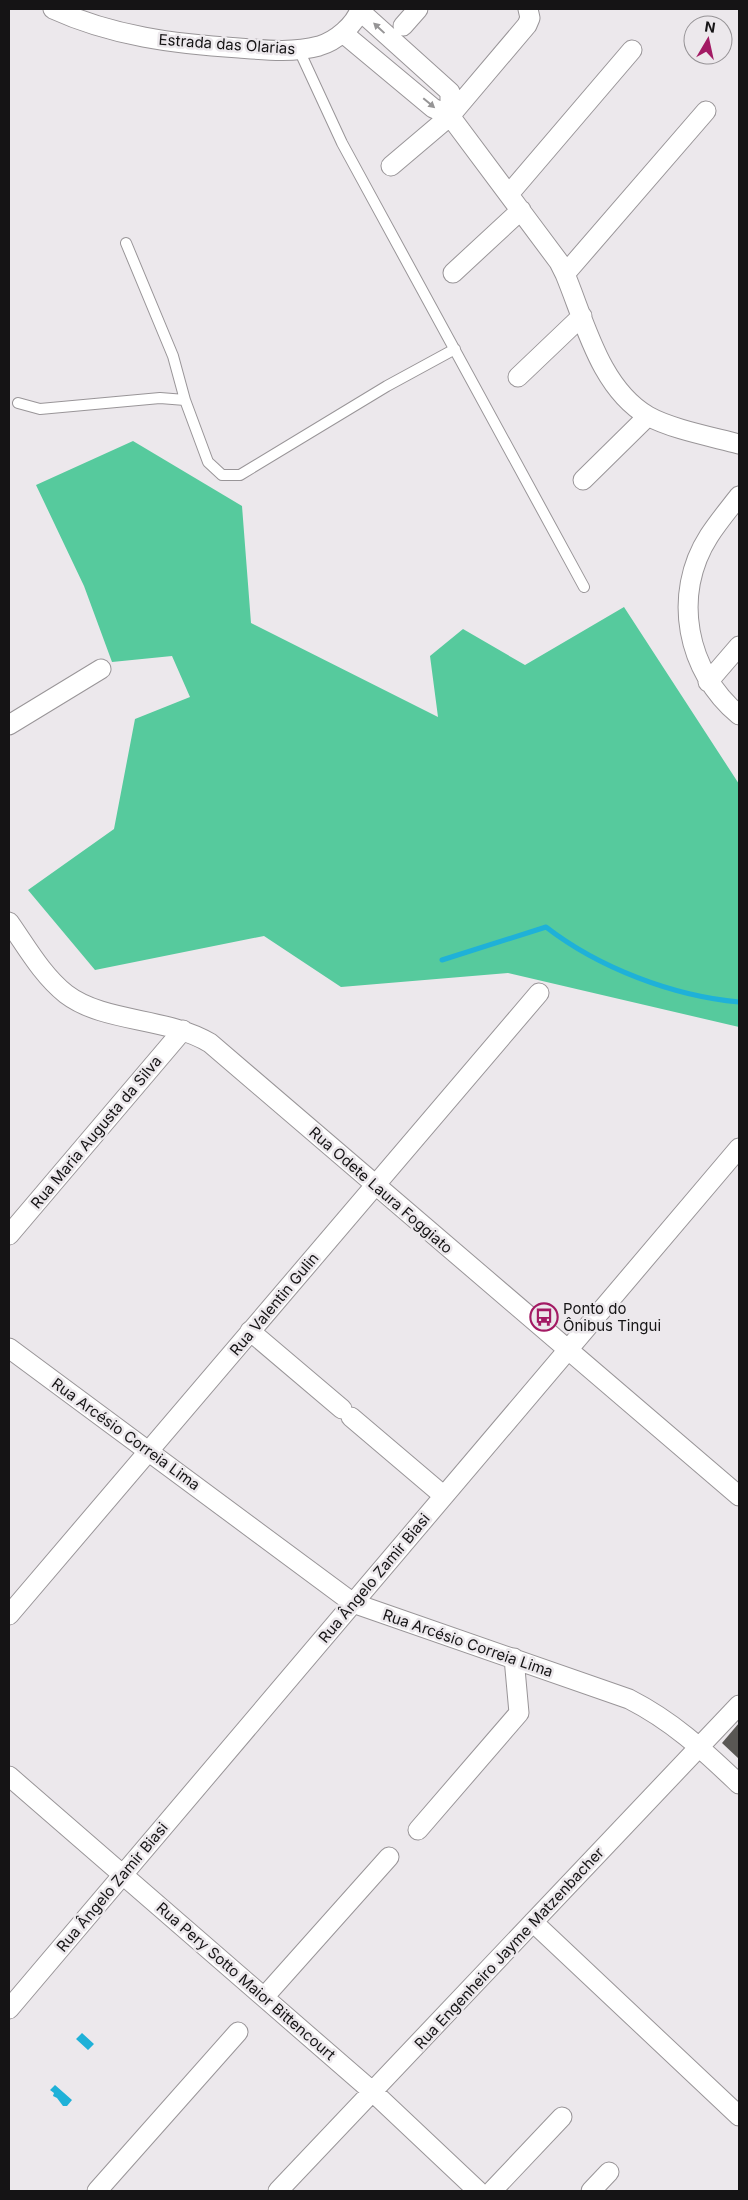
<svg xmlns="http://www.w3.org/2000/svg" width="748" height="2200" font-family="Inter,sans-serif">
	<style>
		.forest { fill: #56ca9d }
		.water { fill: #1fb1d8 }
		.lines { fill: none; stroke-linecap: round; stroke-linejoin: round }
		.stream { stroke: #1fb1d8; stroke-width: 5 }
		.building { fill: #595754 }
		.service-casing { stroke: #999598; stroke-width: 12 }
		.minor-casing { stroke: #999598; stroke-width: 21 }
		.service { stroke: #fff; stroke-width: 10 }
		.minor { stroke: #fff; stroke-width: 19 }
		.oneway { fill: #969596 }
		.labels { text-anchor: middle; dominant-baseline: central; stroke-width: 5; stroke-linejoin: round; paint-order: stroke }
		.street-label { font-size: 15px; fill: #151415; stroke: #ece8ec }
		.poi-label { font-size: 15px; fill: #151415; stroke: #ece8ec; text-anchor: start }
	</style>
	<rect width="100%" height="100%" fill="#ece8ec"/>
	<!-- forest -->
	<path class="forest" d="M133,441l109,65 9,117 187,94 -8,-61 33,-27 62,36 99,-58 115,177v243l-231,-54 -167,14 -77,-51 -169,34 -67,-80 86,-61 21,-110 55,-22 -18,-41 -60,6 -28,-76 -48,-101z"/>
	<!-- water -->
	<path class="water" d="M82,2033l12,11 -6,6 -12,-11z
		M55,2085l17,15 -5,6h-4l-6,-8 -4,-2 1,-3 -4,-3z"/>
	<g class="lines">
		<!-- stream -->
		<path class="stream" d="M442,960l104,-33c53,41 127,69 193,75"/>
	</g>
	<!-- building -->
	<path class="building" d="M739,1723v36l-17,-16z"/>
	<g class="lines">
		<!-- service casing -->
		<g class="service-casing">
			<path id="service" d="M299,50l43,93 242,444
				M126,243l47,113 12,44
				M18,403l22,6 120,-11 25,2 23,62 14,13h18l147,-89 68,-37"/>
		</g>
		<!-- minor casing -->
		<g class="minor-casing">
			<path id="minor" d="M53,9c59,27 122,35 186,39 26,2 54,5 80,-2 17,-5 36,-21 41,-37
				M360,11l90,81v24
				M403,26l15,-17
				M343,33l90,75 17,8 109,146 6,12c20,48 35,114 83,142 23,13 65,21 91,28
				M391,166l59,-50 77,-91 3,-7 -2,-9
				M509,194l123,-144
				M453,273l68,-63
				M565,274l141,-163
				M518,377l64,-61
				M583,480l65,-64
				M739,496c-10,13 -21,26 -30,40 -38,59 -22,136 30,179
				M708,682l31,-36
				M9,725l92,-56
				M9,922c17,24 33,53 57,72 38,29 101,23 144,49l529,453
				M9,1235l174,-205
				M250,1331l92,78
				M9,1348l344,255 276,96c45,23 74,51 110,85
				M351,1417l93,79
				M9,1615l530,-622
				M9,1776l364,316 105,99
				M418,1830l101,-117 -5,-55
				M533,1922l206,194
				M265,1996l124,-139
				M9,2009l730,-861
				M97,2191l141,-159
				M278,2191l461,-486
				M492,2191l70,-74
				M591,2191l18,-19"/>
		</g>
		<!-- service -->
		<use href="#service" class="service"/>
		<!-- minor -->
		<use href="#minor" class="minor"/>
	</g>
	<!-- one-way arrows -->
	<defs><path id="oneway-solid" d="M-6-.8H1V-3.2L6.5 0L1 3.2V.8H-6Z" transform="scale(1.25)"/></defs>
	<g class="oneway">
		<use href="#oneway-solid" transform="translate(379 28) rotate(-137)"/>
		<use href="#oneway-solid" transform="translate(429 103) rotate(40)"/>
	</g>
	<!-- icons -->
	<defs>
		<g id="bus-ring" transform="scale(1.4375)"><circle r="9.5" fill="#ece8ec" stroke="#a31a64" stroke-width="1.5"/><path d="M-5-6H5V4H4V6H2V4H-2V6H-4V4H-5ZM-3.5-4V0h7V-4ZM-3.5 1.2v1.5H-2V1.2ZM2 1.2v1.5H3.5V1.2Z" fill="#a31a64"/></g>
	</defs>
	<g fill-rule="evenodd">
		<use href="#bus-ring" x="544" y="1317"/>
	</g>
	<g class="labels">
		<!-- street labels -->
		<g class="street-label">
			<text transform="translate(227 44) rotate(4)">Estrada das Olarias</text>
			<text transform="translate(96 1132) rotate(-50)">Rua Maria Augusta da Silva</text>
			<text transform="translate(381 1190) rotate(41)">Rua Odete Laura Foggiato</text>
			<text transform="translate(274 1304) rotate(-50)">Rua Valentin Gulin</text>
			<text transform="translate(126 1434) rotate(36)">Rua Arcésio Correia Lima</text>
			<text transform="translate(374 1578) rotate(-50)">Rua Ângelo Zamir Biasi</text>
			<text transform="translate(468 1643) rotate(19)">Rua Arcésio Correia Lima</text>
			<text transform="translate(112 1887) rotate(-50)">Rua Ângelo Zamir Biasi</text>
			<text transform="translate(509 1948) rotate(-47)">Rua Engenheiro Jayme Matzenbacher</text>
			<text transform="translate(246 1981) rotate(41)">Rua Pery Sotto Maior Bittencourt</text>
		</g>
		<!-- poi labels -->
		<g class="poi-label">
			<text x="563" y="1308">Ponto do<tspan x="563" dy="17">Ônibus Tingui</tspan></text>
		</g>
	</g>
	<!-- border -->
	<rect width="748" height="2200" fill="none" stroke="#151415" stroke-width="20"/>
	<!-- north arrow -->
	<g transform="translate(708 40) rotate(9)"><circle r="24" fill="#ece8ec" stroke="#969396"/>
	<path d="M0-4L9 19L0 12L-9 19Z" fill="#a31a64"/>
	<text y="-8" font-size="14" font-weight="bold" text-anchor="middle" fill="#151415">N</text>
	</g>
</svg>
